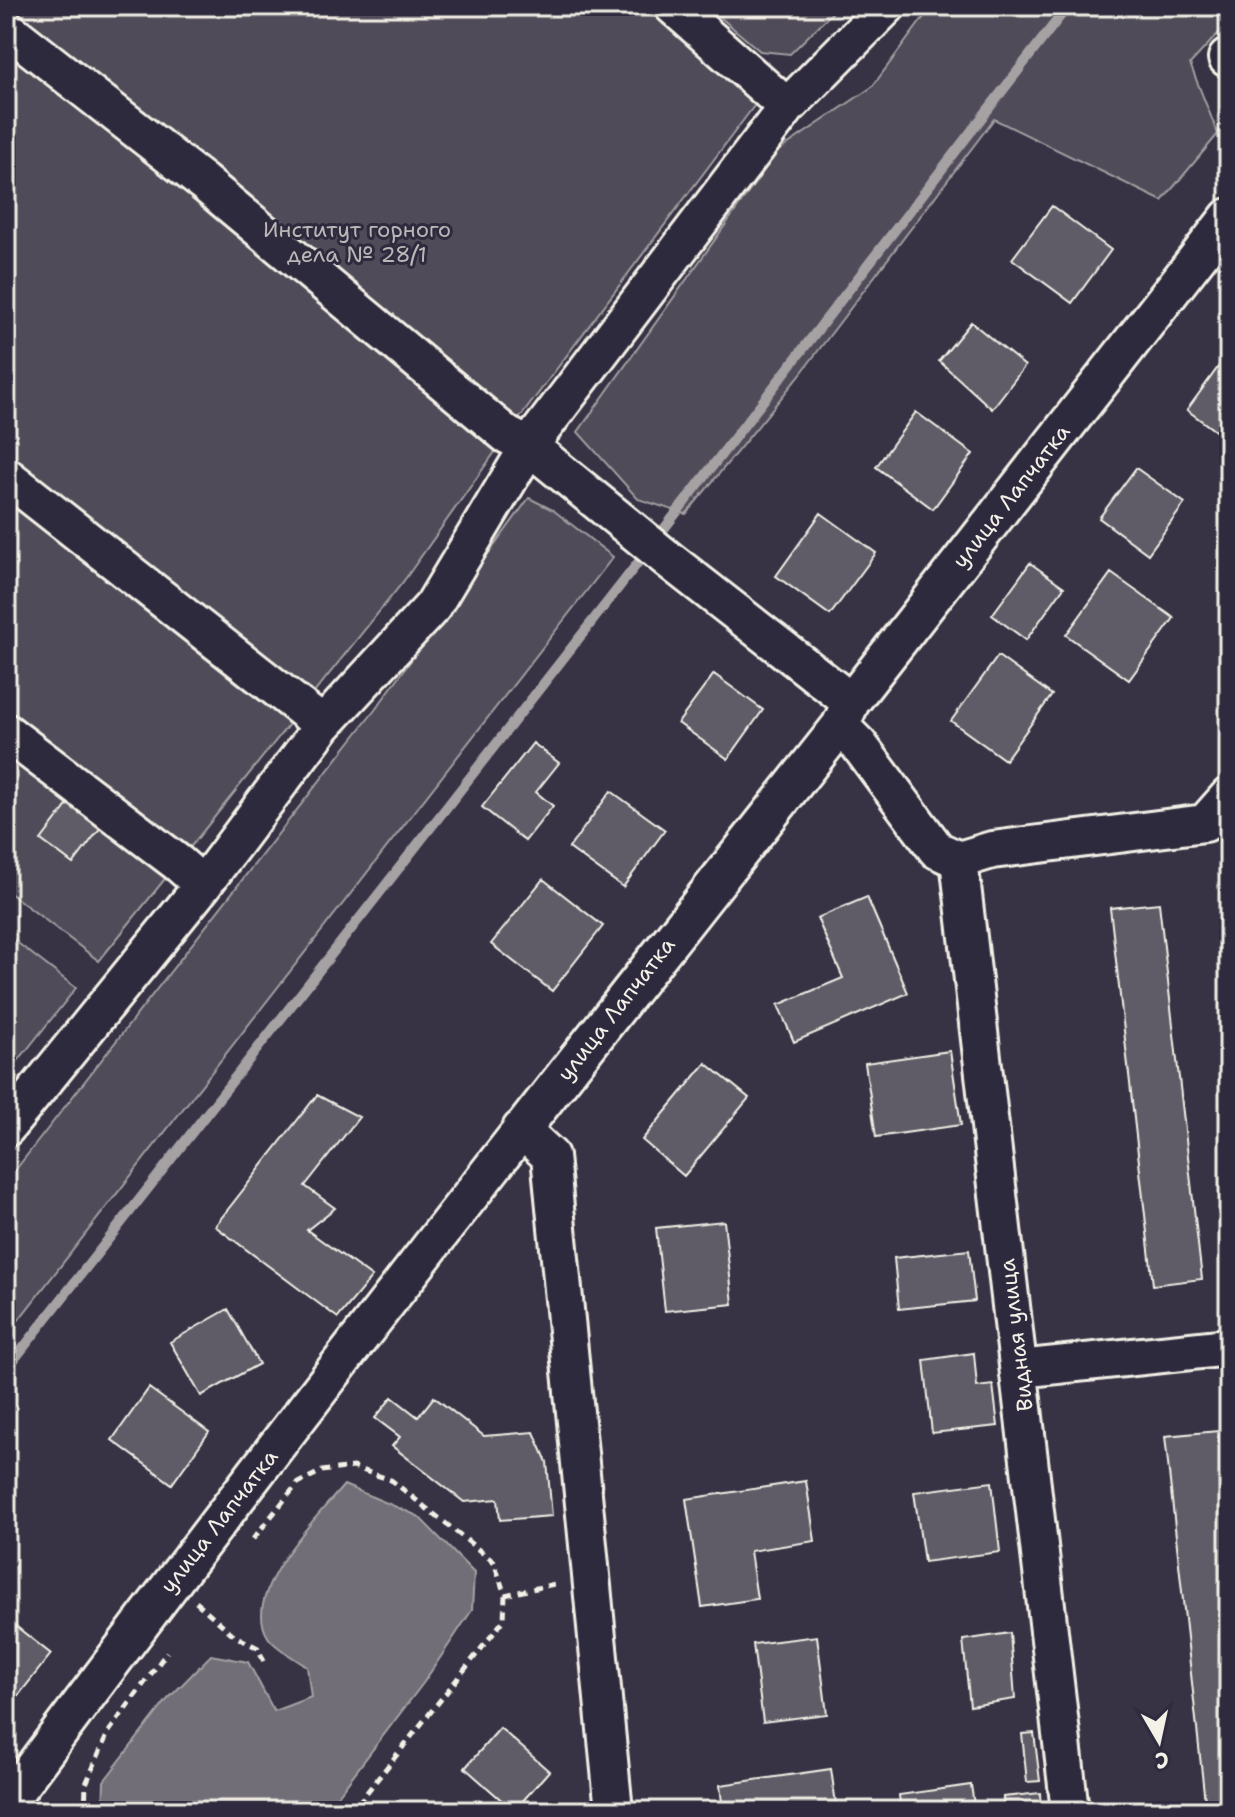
<svg xmlns="http://www.w3.org/2000/svg" width="1235" height="1817" font-family="'Shantell Sans',sans-serif">
	<style>
		.green { fill: #504b59; stroke: #a29ea0; stroke-width: 2 }
		.water { fill: #726e77; stroke: #a6a2a4; stroke-width: 2 }
		.lines { fill: none; stroke-linecap: round; stroke-linejoin: round }
		.stream { stroke: #a6a2a4; stroke-width: 10 }
		.building { fill: #5f5c67; stroke: #f4f1e8; stroke-width: 2 }
		.minor-casing { stroke: #f4f1e8; stroke-width: 42 }
		.path { stroke: #f4f1e8; stroke-width: 5; stroke-dasharray: 8 6; stroke-linecap: butt }
		.minor { stroke: #2f2a3d; stroke-width: 36 }
		.labels { text-anchor: middle; dominant-baseline: central; stroke-width: 6; stroke-linejoin: round; paint-order: stroke }
		.park-label { font-size: 22px; fill: #bbb7b6; stroke: #2f2a3d }
		.street-label { font-size: 22px; fill: #f4f1e8; stroke: #2f2a3d }
	</style>
	<rect width="100%" height="100%" fill="#373244"/>
	<filter id="ink" filterUnits="userSpaceOnUse"><feTurbulence type="fractalNoise" baseFrequency=".0125" numOctaves="2"/><feDisplacementMap in="SourceGraphic" scale="16" xChannelSelector="R" yChannelSelector="G"/><feConvolveMatrix kernelMatrix="1 2 1 2 8 2 1 2 1" color-interpolation-filters="sRGB"/></filter>
	<g filter="url(#ink)">
		<!-- green -->
		<path class="green" d="M6,6h596l65,13 93,79 -253,337 -104,147 -304,379 -93,-71z
			M707,6h132l-49,48 -30,-3z
			M932,6h297v16l-39,42 28,70 -56,67 -168,-82 -195,257 -113,138 -48,-15 -60,-67 200,-281 94,-64z
			M529,498l24,12 60,47 -607,779v-154l369,-472z
			M6,934l70,54 -70,88z"/>
		<!-- water -->
		<path class="water" d="M344,1485l74,31 56,57 -2,37 -48,72 -98,129h-223l1,-30 63,-81 44,-45 37,7 26,49 37,-14 -4,-30c-11,-8 -32,-19 -39,-30 -28,-44 49,-120 76,-152z"/>
		<g class="lines">
			<!-- stream -->
			<path class="stream" d="M6,1370l617,-788 445,-576"/>
		</g>
		<!-- building -->
		<path class="building" d="M1052,206l59,44 -39,53 -60,-44z
			M971,322l54,44 -33,43 -53,-48z
			M1219,366l10,7v68l-42,-31z
			M916,412l57,42 -40,55 -57,-42z
			M1136,468l49,35 -37,51 -49,-36z
			M821,513l55,40 -46,62 -54,-39z
			M1030,563l34,24 -38,53 -34,-25z
			M1111,573l63,45 -45,62 -63,-45z
			M998,656l54,39 -47,65 -54,-39z
			M714,674l49,36 -35,49 -50,-36z
			M533,743l26,20 -23,29 17,14 -28,35 -43,-34z
			M611,791l54,39 -42,57 -54,-39z
			M69,803l32,24 -28,37 -32,-24z
			M543,879l60,47 -51,65 -61,-47z
			M867,897l41,96 -114,49 -16,-37 65,-27 -26,-60z
			M1159,903l43,376 -49,6 -43,-377z
			M950,1051l11,74 -85,12 -11,-74z
			M706,1063l43,35 -65,78 -42,-36z
			M317,1095l42,22 -54,69 30,22 -28,22 65,47 -34,41 -123,-92z
			M724,1221l9,83 -68,7 -9,-83z
			M969,1250l6,51 -76,8 -5,-51z
			M228,1309l31,55 -58,32 -31,-54z
			M974,1353l3,34 16,-2 5,41 -66,7 -8,-73z
			M149,1388l60,44 -37,52 -60,-44z
			M392,1397l26,20 16,-20 50,39 50,-4 13,30 5,54 -52,4 -2,-21 -34,3 -72,-56 8,-9 -25,-19z
			M1218,1431l11,103v277h-23l-41,-375z
			M806,1481l9,60 -65,10 7,48 -55,8 -16,-108z
			M992,1482l8,70 -76,10 -10,-70z
			M8,1620l43,34 -45,57v-89z
			M1010,1633l5,66 -45,7 -7,-66z
			M817,1636l10,78 -64,8 -10,-78z
			M500,1728l49,43 -35,40 -49,-43z
			M1034,1733l6,48 -13,1 -5,-48z
			M831,1769l6,42h-114l-3,-26z
			M971,1785l4,26h-74l-2,-16z
			M1040,1793l1,18h-37l-1,-14z"/>
		<g class="lines">
			<!-- minor casing -->
			<g class="minor-casing">
				<path id="minor" d="M673,6l114,101
					M6,28l197,154 304,253 22,11 140,114 182,142
					M1227,58l2,1
					M6,476l317,249
					M840,726l19,19 78,105 22,10 111,951
					M6,732l172,131 25,22
					M959,860l33,-10 213,-27 24,-27
					M6,1128l197,-243 120,-160 110,-119 96,-160 258,-339 100,-101
					M521,1129l29,27 64,655
					M1019,1369l210,-22
					M6,1804c271,-365 552,-722 834,-1078l11,-24 378,-485"/>
			</g>
			<!-- path -->
			<path class="path" d="M253,1539l45,-56 24,-12 31,-4 38,13 103,82 11,33 -1,25 -152,191
				M505,1595l54,-12
				M196,1602l39,34 23,12 7,16
				M85,1811l1,-27 22,-51 59,-81"/>
			<!-- minor -->
			<use href="#minor" class="minor"/>
		</g>
	</g>
	<g class="labels">
		<!-- park labels -->
		<g class="park-label">
			<text x="357" y="229">Институт горного<tspan x="357" dy="25">дела № 28/1</tspan></text>
		</g>
		<!-- street labels -->
		<g class="street-label">
			<text transform="translate(1011 496) rotate(-52)">улица Лапчатка</text>
			<text transform="translate(616 1009) rotate(-52)">улица Лапчатка</text>
			<text transform="translate(1016 1335) rotate(-97)">Видная улица</text>
			<text transform="translate(219 1521) rotate(-52)">улица Лапчатка</text>
		</g>
	</g>
	<!-- margin -->
	<rect width="1235" height="1817" fill="none" stroke="#2f2a3d" stroke-width="32"/>
	<rect x="16" y="16" width="1203" height="1785" fill="none" stroke="#f4f1e8" stroke-width="3" filter="url(#ink)"/>
	<!-- north arrow -->
	<g transform="translate(1159 1741) rotate(171)" stroke="#2f2a3d" stroke-width="6" paint-order="stroke">
	<path d="M0-6L14 30L0 20L-14 30Z" fill="#f4f1e8"/>
	<text y="-12" font-size="22" font-weight="bold" text-anchor="middle" fill="#f4f1e8">С</text>
	</g>
</svg>
